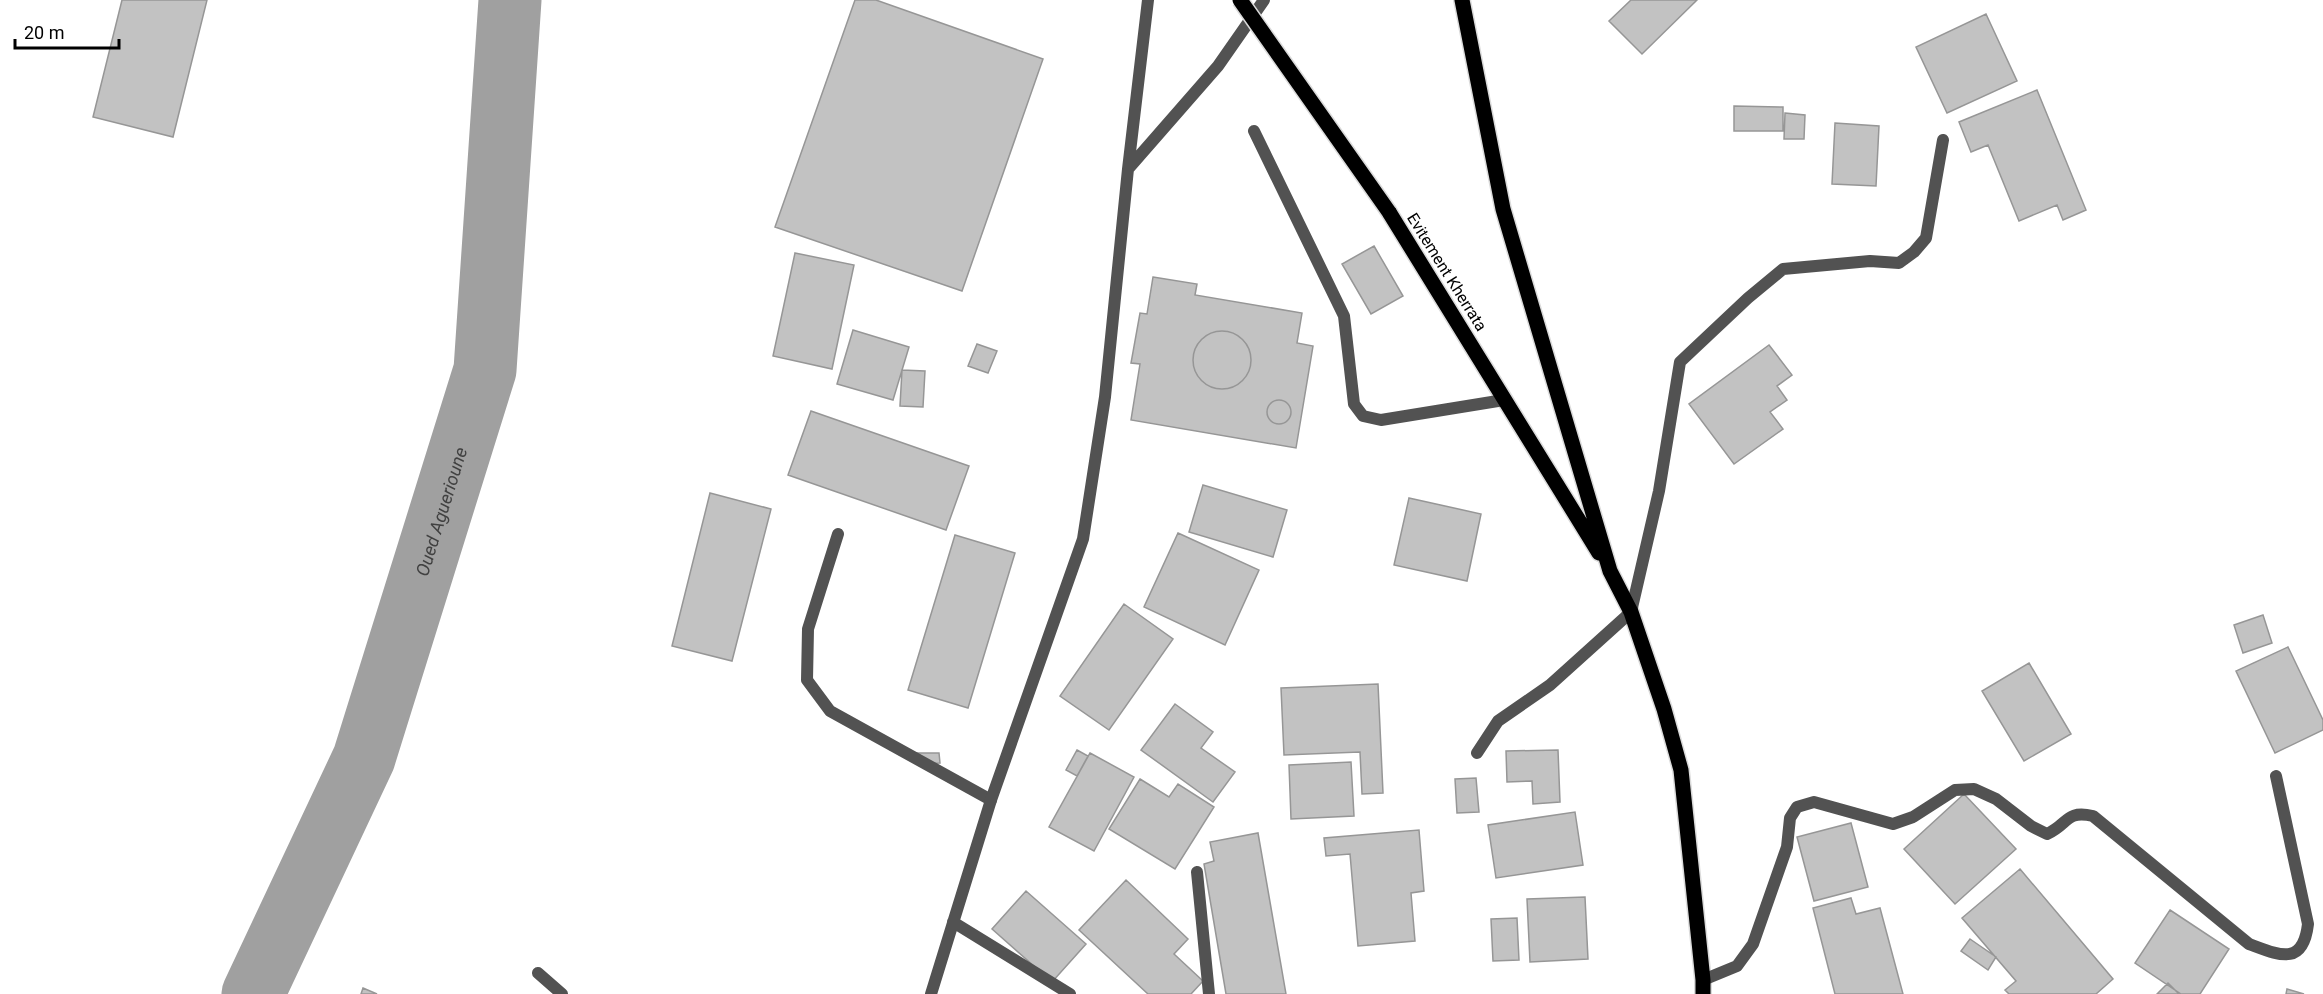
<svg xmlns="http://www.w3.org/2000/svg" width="2323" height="994" font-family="Roboto,sans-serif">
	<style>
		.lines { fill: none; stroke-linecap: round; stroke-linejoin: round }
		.river { stroke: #a0a0a0; stroke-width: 63 }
		.building { fill: #c2c2c2; stroke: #969696; stroke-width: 1.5 }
		.primary-casing { stroke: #dbdbdb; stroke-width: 18 }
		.service { stroke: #525252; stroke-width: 12 }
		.minor { stroke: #525252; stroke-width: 12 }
		.primary { stroke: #000; stroke-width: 15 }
		.primary-bridge-casing { stroke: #dbdbdb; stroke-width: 18; stroke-linecap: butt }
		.primary-bridge { stroke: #000; stroke-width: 15 }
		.labels { text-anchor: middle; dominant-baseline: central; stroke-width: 4.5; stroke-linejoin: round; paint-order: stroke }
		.street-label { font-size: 16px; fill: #000; stroke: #fff }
		.water-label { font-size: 18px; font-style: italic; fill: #414141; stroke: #fff }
	</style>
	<rect width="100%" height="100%" fill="#fff"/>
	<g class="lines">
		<!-- river -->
		<path class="river" id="s1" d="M253,994l111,-236 121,-388 25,-370"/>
	</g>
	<!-- building -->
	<path class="building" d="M122,0h85l-34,137 -80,-20z
		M855,0h21l167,59 -81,232 -187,-64z
		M1631,0h66l-55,54 -33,-33z
		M1986,14l31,67 -70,32 -31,-66z
		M2037,90l49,120 -23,10 -6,-15 -38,16 -31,-76 -17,7 -12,-30z
		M1734,106l49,1v24h-49z
		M1785,113l20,2 -1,24h-20z
		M1835,123l44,3 -3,60 -44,-2z
		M1374,246l29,50 -32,18 -29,-50z
		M795,253l59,12 -22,104 -59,-13z
		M1153,277l44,7 -2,11 107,18 -5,30 16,3 -17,102 -165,-28 9,-56 -9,-1 9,-50 7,1z
		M853,330l56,17 -16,53 -56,-16z
		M1193 360a29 29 0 1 1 58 0a29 29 0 1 1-58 0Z
		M977,344l20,7 -9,22 -20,-7z
		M1769,345l23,30 -15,11 10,14 -17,12 13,17 -49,35 -45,-60z
		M902,370l23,1 -2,36 -23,-1z
		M1267 412a12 12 0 1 1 24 0a12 12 0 1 1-24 0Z
		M811,411l158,55 -23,64 -158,-55z
		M1203,485l84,25 -14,47 -84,-25z
		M710,493l61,16 -39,152 -60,-15z
		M1409,498l72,16 -14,67 -73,-16z
		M1178,533l81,37 -34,75 -81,-38z
		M955,535l60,18 -47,155 -60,-18z
		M1124,604l49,35 -64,91 -49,-34z
		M2263,615l9,28 -29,10 -9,-28z
		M2288,647l35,73v10l-48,23 -39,-82z
		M2029,663l42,71 -47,27 -42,-70z
		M1378,684l5,109 -21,1 -2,-42 -76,3 -3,-67z
		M1175,704l38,28 -12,16 34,24 -22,30 -72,-52z
		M1077,750l11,6 -11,20 -11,-6z
		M1558,750l2,52 -27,2 -1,-23 -25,1 -1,-31z
		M916,753h23l1,10 -23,1z
		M1090,753l44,24 -40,74 -45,-24z
		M1351,762l3,54 -63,3 -2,-54z
		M1476,778l3,34 -22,1 -2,-34z
		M1140,779l29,18 9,-13 36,23 -39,62 -66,-40z
		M1964,794l52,55 -61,55 -51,-55z
		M1575,812l8,53 -87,13 -8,-53z
		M1851,823l17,64 -54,14 -17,-64z
		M1419,830l5,61 -13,2 4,48 -57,5 -8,-92 -24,2 -2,-18z
		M1258,833l28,161h-60l-22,-130 10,-3 -4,-19z
		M2020,869l93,110 -17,15h-87l-4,-4 11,-9 -54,-63z
		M1126,880l62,59 -14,15 29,27 -12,13h-43l-69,-64z
		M1026,891l60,53 -34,38 -60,-53z
		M1585,897l3,62 -58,3 -3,-63z
		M1851,898l5,16 24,-6 23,86h-68l-22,-86z
		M2170,910l59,39 -29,45h-19l-46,-31z
		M1517,918l2,42 -26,1 -2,-42z
		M1970,939l26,18 -8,13 -27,-19z
		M2168,983l11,11h-22z
		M363,988l14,6h-16z
		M2287,989l17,5h-18z"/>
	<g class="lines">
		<!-- primary casing -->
		<g class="primary-casing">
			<path id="primary" d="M1462,0l41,209 107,362 21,41 33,97 17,61 22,210v14
				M1389,212l210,341"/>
		</g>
		<!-- service -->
		<path class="service" d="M1254,131l90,185 10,88 9,12 18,4 123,-20
			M838,534l-30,95 -1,51 23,31 161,89
			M538,973l24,21"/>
		<!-- minor -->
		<path class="minor" d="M1128,169l90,-103 46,-66
			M1477,753l21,-32 52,-36 81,-73 28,-121 21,-129 68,-64 35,-29 87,-8 29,2 15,-11 12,-14 17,-98
			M1197,872l12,122
			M953,922l117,72
			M1703,980l34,-14 16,-22 34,-97 3,-29 7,-11 17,-5 79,22 20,-7 42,-27 19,-1 22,10 35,27 16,8c22,-10 18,-24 46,-18l156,128c30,11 54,23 59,-20l-32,-148
			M931,994l60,-194 92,-261 22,-142 23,-228 20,-169"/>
		<!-- primary -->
		<use href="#primary" class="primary"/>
		<!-- primary-bridge casing -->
		<g class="primary-bridge-casing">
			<path id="primary-bridge" d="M1240,0l149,212"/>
		</g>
		<!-- primary-bridge -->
		<use href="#primary-bridge" class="primary-bridge"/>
	</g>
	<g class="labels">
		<!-- street labels -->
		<g class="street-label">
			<text transform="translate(1447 272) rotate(58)">Evitement Kherrata</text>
		</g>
		<!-- water labels -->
		<g class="water-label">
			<text stroke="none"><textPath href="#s1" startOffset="519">Oued Aguerioune</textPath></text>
		</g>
	</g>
	<!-- scale -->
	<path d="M15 39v9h104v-9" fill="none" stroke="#000000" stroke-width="3"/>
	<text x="24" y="39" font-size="18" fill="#000000" stroke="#ffffff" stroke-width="4.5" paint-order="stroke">20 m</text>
</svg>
